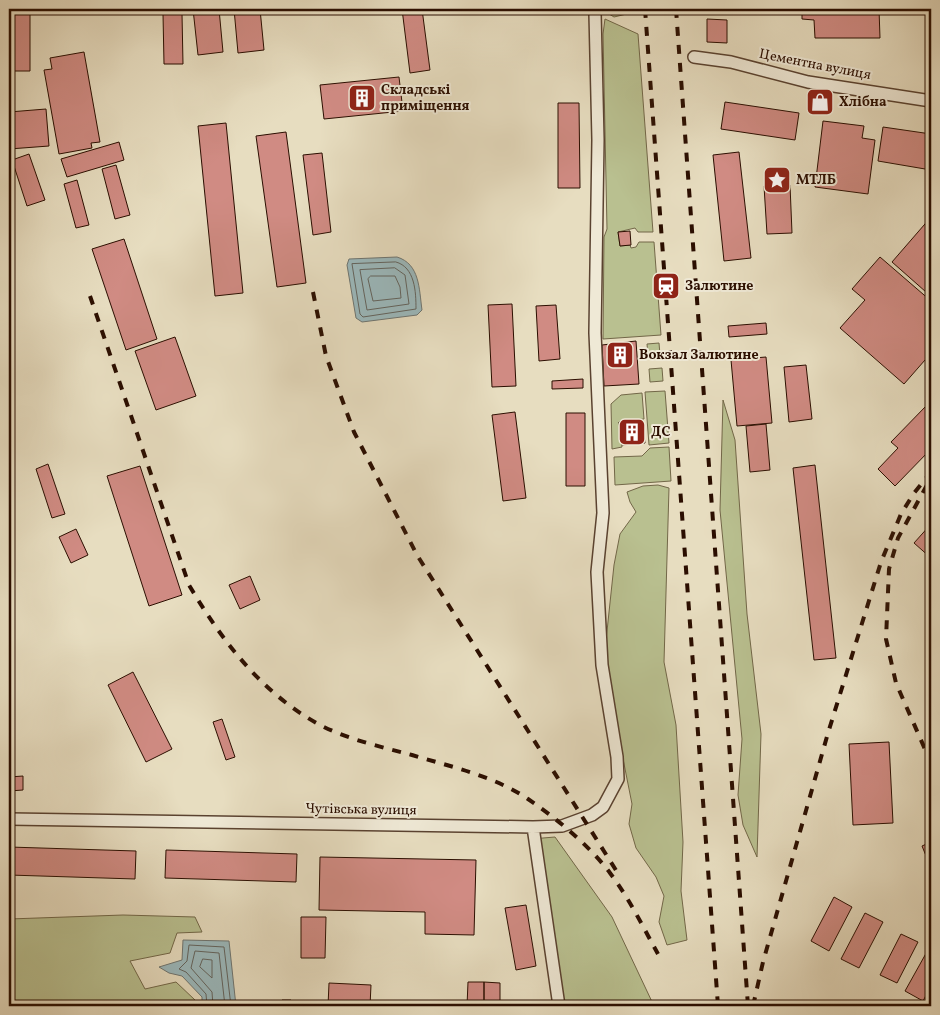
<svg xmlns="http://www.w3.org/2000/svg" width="940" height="1015" font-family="Vollkorn,serif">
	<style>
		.green { fill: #b9c090; stroke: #726748 }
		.water { fill: #9bb9bd; stroke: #6e7571 }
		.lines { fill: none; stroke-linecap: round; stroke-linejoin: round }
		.shore { stroke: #63645e; stroke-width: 1 }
		.building { fill: #d08b83; stroke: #2b0e00 }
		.minor-casing { stroke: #5a4230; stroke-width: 14 }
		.minor { stroke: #efe9d6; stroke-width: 11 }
		.rail { stroke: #2b0e00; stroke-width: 4; stroke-dasharray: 9 9; stroke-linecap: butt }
		.labels { text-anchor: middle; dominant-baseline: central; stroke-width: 4; stroke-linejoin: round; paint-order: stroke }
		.street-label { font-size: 14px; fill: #2b0e00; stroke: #efe9d6 }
		.poi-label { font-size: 14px; font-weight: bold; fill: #2b0e00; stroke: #efe9d6; text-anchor: start }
	</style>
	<rect width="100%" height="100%" fill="#e7ddc0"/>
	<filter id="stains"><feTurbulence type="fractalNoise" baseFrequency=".004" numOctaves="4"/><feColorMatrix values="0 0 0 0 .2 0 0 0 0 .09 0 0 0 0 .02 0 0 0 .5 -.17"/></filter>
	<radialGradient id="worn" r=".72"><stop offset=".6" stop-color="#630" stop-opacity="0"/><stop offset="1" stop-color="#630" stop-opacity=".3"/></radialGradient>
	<!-- green -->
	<path class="green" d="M601,9h37l-3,3 -21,5z
		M605,19l33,15 15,198h-15l-3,-4 -17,4 2,14 10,-1 1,3 5,-1 3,-5h15l7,93 -58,4 1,-102 3,-8 -4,-195z
		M659,343l1,12 -12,1 -1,-12z
		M662,368l1,13 -13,1 -1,-13z
		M665,391l4,52 -20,2 -4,-53z
		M642,393l2,26 -25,3 3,25 -10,2 -1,-45 10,-9z
		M723,400l12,40 12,174 14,120 -4,123 -14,-32 -5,-30 4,-56 -22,-229z
		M669,447l2,34 -56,4 -1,-28 28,-1 8,-8z
		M658,485l11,3 -5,174 12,63 7,117 -2,49 6,49 -20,5 -8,-23 5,-26 -8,-19 -20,-29 -7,-24 3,-20 -26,-131 -1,-23 9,-85 6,-31 16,-22 -6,-10 -3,-10 16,-6z
		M555,837l57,80 42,89h-95l-28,-167z
		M123,915l72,2 7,15 -25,1 -7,20 -40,8 15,28 31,-7 19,18 -2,6h-184v-87z"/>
	<!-- water -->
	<path class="water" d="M397,257c23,7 22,32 25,53l-5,5 -55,7 -6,-4 -9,-53 2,-6z
		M183,940l46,1 7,65h-34v-9l-20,-21 -13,-3 -10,-6 23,-7z"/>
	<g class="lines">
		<!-- shore -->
		<path class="shore" d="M396,262c19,5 20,30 20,47l-53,8 -3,-3 -8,-50z
			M395,268l10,7 4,29 -42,6 -7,-40z
			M371,276h24l5,11 1,11 -28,3 -5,-22z
			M203,959l9,1v18l-12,-11z
			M207,1006l-1,-12 -20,-22 -7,-3 8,-8 2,-16 35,2 7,59
			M213,1006l-1,-14 -21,-24 4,-17 24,2 6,53"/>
	</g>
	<!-- building -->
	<path class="building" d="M9,9h21v62h-21z
		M193,9h26l4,43 -25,3z
		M234,9h26l4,41 -26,3z
		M402,9h20l8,61 -20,3z
		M802,9h77l1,29h-65l-1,-18 -12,-1z
		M163,14h19l1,50h-19z
		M707,19l20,1v23l-20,-1z
		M84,52l16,90 -9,1 1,5 -33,6 -15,-84 8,-1 -2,-11z
		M399,77l4,34 -79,8 -4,-34z
		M725,102l74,11 -4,27 -74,-11z
		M558,103h21l1,85h-22z
		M46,109l3,37 -40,3v-37z
		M823,121l41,5 -2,12 13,2 -7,54 -53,-7z
		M226,123l17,170 -28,3 -17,-170z
		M883,127l48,7v36l-53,-9z
		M286,132l20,151 -29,4 -21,-151z
		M119,142l5,18 -57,17 -6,-18z
		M739,152l12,106 -27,3 -11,-106z
		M322,153l9,79 -18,3 -10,-80z
		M29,154l16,46 -18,6 -15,-46z
		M116,165l14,50 -15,4 -13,-50z
		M77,180l12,45 -13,3 -12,-44z
		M790,185l2,48 -25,1 -3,-48z
		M931,217v69l-5,6 -34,-30z
		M630,231l1,14 -11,1 -2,-14z
		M124,239l33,100 -31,11 -34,-101z
		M880,257l51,44v64l-6,-5 -21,24 -64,-56 25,-28 -13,-11z
		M512,304l4,82 -24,1 -4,-82z
		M556,305l4,54 -21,2 -3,-55z
		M766,323l1,11 -38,3 -1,-11z
		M175,337l21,59 -40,14 -21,-59z
		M636,341l3,43 -35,2 -2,-41z
		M766,357l6,66 -35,3 -6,-66z
		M806,365l6,54 -23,3 -5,-55z
		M583,379v9l-31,1v-8z
		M927,405l4,4v40l-36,37 -17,-17 20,-21 -7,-6z
		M515,412l11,86 -23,3 -11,-86z
		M566,413h19v73h-19z
		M642,420l3,23 -23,2 -3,-23z
		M766,424l4,46 -20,2 -4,-46z
		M48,464l17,50 -13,4 -16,-49z
		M815,465l21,193 -22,2 -21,-192z
		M140,466l42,129 -33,11 -42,-130z
		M931,524v34l-17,-15z
		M76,529l12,26 -17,8 -12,-26z
		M250,576l10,24 -20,9 -11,-24z
		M133,672l39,77 -26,13 -38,-77z
		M222,719l13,38 -9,3 -13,-38z
		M889,742l4,81 -40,2 -4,-81z
		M23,776v14l-14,1v-14z
		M931,842v26l-9,-22z
		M9,847l127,4 -1,28 -126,-4z
		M166,850l131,4 -1,28 -131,-4z
		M320,857l156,3 -2,75 -49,-1v-22l-106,-2z
		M834,897l18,10 -23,44 -18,-10z
		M526,905l10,61 -20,4 -11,-62z
		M865,913l18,9 -24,46 -18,-9z
		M301,917h25l-1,41h-24z
		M901,934l17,8 -21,41 -17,-8z
		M929,948l2,1v37l-8,15 -18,-10z
		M468,982h16v24h-17z
		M484,982l16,1v23h-16z
		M329,983l42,2 -1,21h-42z
		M282,1000h9v6h-10z"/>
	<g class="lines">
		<!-- minor casing -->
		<g class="minor-casing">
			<path id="minor" d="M694,57l37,5 77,20 123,19
				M9,819l524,8 29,-1 30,-11 11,-8 15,-28 -1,-22 -15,-92 -5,-93 6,-59 -8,-180 3,-193 -3,-127
				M533,827l26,179"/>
		</g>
		<!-- minor -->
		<use href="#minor" class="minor"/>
		<!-- rail -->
		<path class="rail" d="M645,9l73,997
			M676,9l72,997
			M928,9l3,6
			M313,292l13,64 28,76 63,123 202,320
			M90,296l99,289c33,56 74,110 133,141 28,14 60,21 90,29 40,12 82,21 116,44 29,20 61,46 82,74 19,25 33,54 48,81
			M927,485l-29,53 -9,31 -3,70 10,44 35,80
			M753,1006l10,-44 65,-229 53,-171 20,-48 13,-21 17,-21"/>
	</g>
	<!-- icons -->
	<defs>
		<g id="building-square" transform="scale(1.4375)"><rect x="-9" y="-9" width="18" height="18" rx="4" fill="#8f2418" stroke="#efe9d6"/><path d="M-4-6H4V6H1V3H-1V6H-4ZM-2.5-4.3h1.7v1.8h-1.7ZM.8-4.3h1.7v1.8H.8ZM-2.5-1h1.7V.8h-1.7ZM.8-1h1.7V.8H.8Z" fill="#fff"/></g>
		<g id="shop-square" transform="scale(1.4375)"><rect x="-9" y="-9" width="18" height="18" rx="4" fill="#8f2418" stroke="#efe9d6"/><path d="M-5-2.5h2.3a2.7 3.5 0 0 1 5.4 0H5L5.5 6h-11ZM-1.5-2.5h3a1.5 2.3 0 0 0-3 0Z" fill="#fff"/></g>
		<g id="sight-square" transform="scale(1.4375)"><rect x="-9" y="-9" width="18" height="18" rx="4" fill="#8f2418" stroke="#efe9d6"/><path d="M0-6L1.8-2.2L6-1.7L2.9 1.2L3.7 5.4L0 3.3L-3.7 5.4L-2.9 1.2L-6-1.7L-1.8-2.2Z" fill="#fff"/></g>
		<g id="station-square" transform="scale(1.4375)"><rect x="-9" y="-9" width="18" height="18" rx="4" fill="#8f2418" stroke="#efe9d6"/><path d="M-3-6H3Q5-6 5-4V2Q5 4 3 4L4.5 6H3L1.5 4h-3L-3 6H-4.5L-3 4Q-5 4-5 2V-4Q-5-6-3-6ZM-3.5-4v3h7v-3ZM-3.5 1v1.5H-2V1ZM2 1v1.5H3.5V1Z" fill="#fff"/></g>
	</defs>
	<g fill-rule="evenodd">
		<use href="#building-square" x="362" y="98"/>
		<use href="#shop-square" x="820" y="102"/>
		<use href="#sight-square" x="777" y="180"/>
		<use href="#station-square" x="666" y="286"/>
		<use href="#building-square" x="620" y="355"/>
		<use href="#building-square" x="632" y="432"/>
	</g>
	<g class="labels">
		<!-- street labels -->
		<g class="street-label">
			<text transform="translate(815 65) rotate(11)">Цементна вулиця</text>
			<text transform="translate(361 810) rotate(1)">Чутівська вулиця</text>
		</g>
		<!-- poi labels -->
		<g class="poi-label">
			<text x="381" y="90">Складські<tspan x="381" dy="16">приміщення</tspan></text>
			<text x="839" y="102">Хлібна</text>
			<text x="796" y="180">МТЛБ</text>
			<text x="685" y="286">Залютине</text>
			<text x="639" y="355">Вокзал Залютине</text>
			<text x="651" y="432">ДС</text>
		</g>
	</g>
	<!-- margin -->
	<rect width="940" height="1015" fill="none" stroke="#e7ddc0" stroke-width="30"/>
	<rect x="10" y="10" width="920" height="995" fill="none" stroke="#2b0e00" stroke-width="2.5"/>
	<rect x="15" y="15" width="910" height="985" fill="none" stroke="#2b0e00"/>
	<rect width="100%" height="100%" filter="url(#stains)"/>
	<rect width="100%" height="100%" fill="url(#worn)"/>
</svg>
